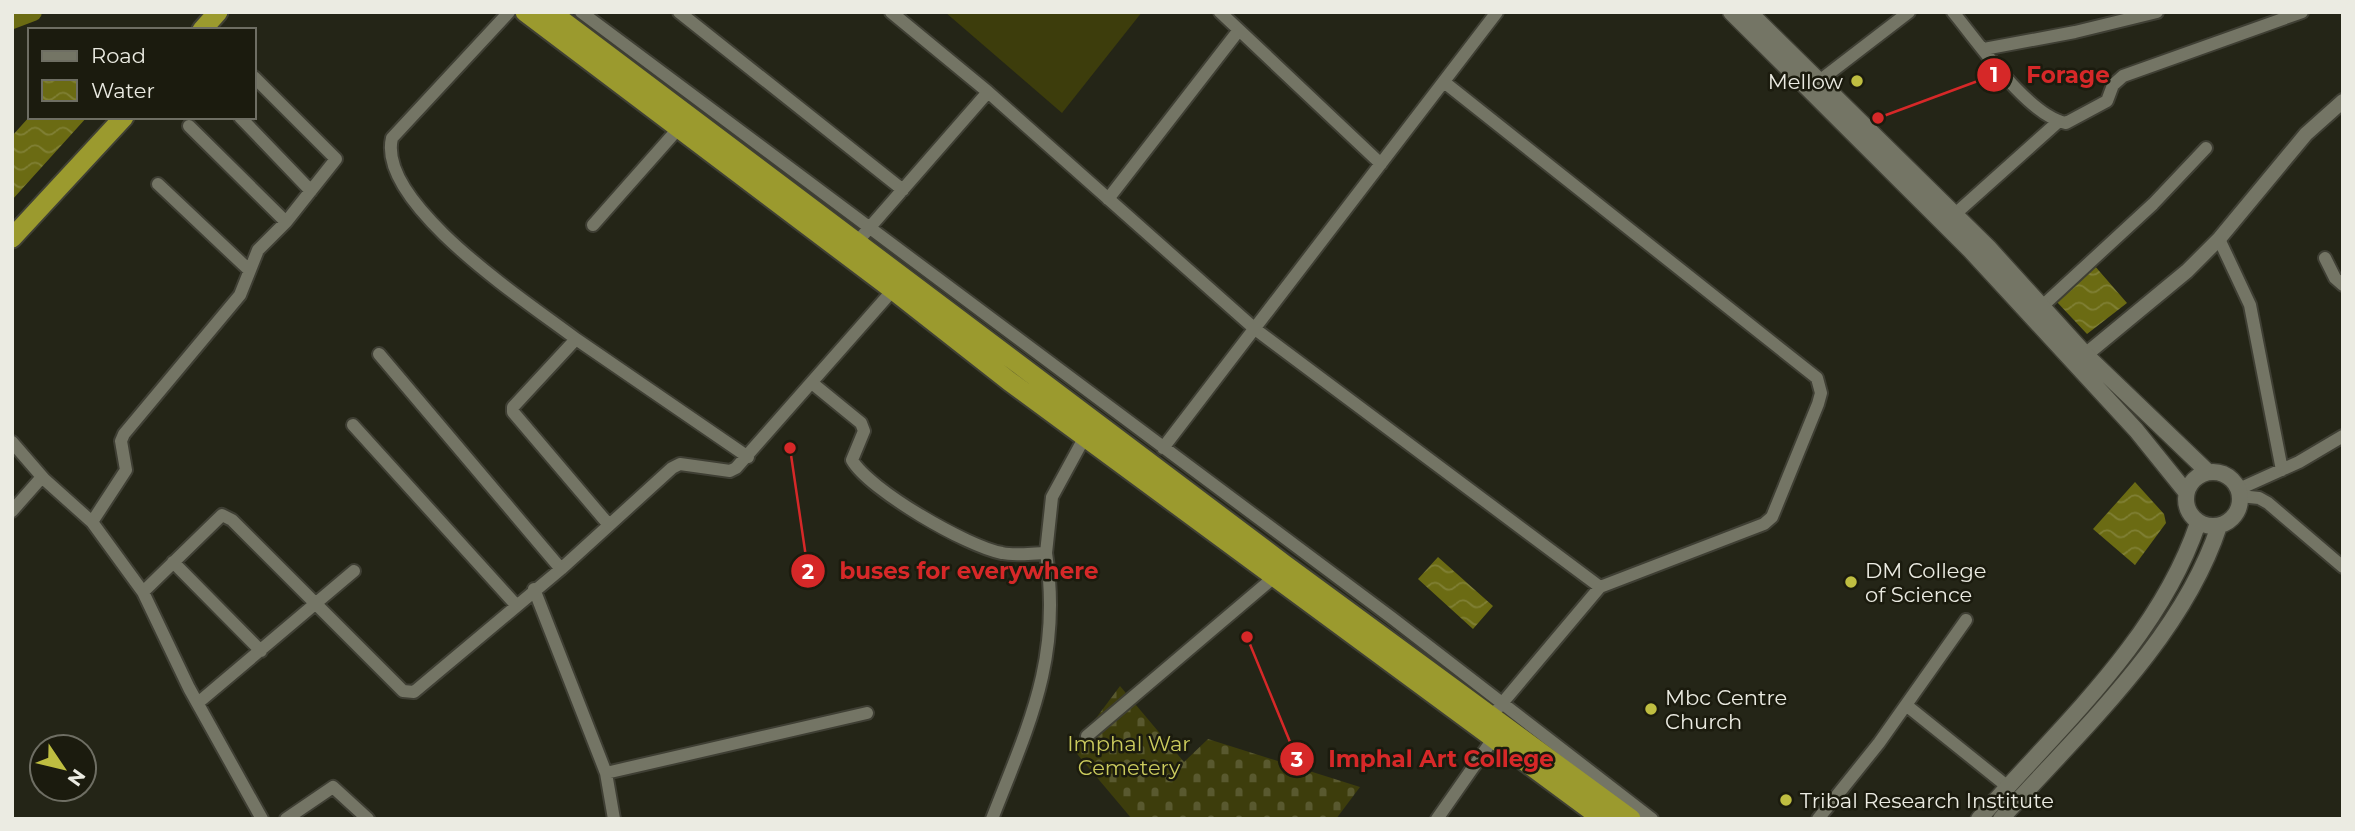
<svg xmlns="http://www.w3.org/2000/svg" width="2355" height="831" font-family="Montserrat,sans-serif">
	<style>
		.cemetery { fill: url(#cemetery-stones) }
		.pitch { fill: #3d3d0c }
		.water { fill: url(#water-waves) }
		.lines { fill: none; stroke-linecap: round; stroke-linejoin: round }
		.river { stroke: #6b6b13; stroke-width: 18 }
		.minor-casing { stroke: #3f3f34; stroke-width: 16 }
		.tertiary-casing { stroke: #3f3f34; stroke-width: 18 }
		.secondary-casing { stroke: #3f3f34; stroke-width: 19 }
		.trunk-casing { stroke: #3f3f34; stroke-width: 23 }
		.minor { stroke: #747565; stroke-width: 12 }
		.tertiary { stroke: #747565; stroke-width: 14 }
		.secondary { stroke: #747565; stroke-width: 16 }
		.trunk { stroke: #9b9a2e; stroke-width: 19 }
		.poi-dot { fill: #bfbe41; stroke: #1b1b0e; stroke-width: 2.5 }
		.labels { text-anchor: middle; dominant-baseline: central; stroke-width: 5; stroke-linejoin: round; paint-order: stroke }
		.poi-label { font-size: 21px; fill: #ebebe2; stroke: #1b1b0e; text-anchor: start }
		.park-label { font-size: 21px; fill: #cbcb5d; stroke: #1b1b0e }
		.leader { fill: none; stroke: #d62828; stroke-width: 2.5 }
		.callout-dot { fill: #d62828; stroke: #1b1b0e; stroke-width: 2.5 }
		.mark-label { font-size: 21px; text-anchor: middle; font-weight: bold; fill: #fff }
		.callout-label { font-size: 23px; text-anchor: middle; font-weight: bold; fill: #d62828; stroke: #1b1b0e; stroke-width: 5; stroke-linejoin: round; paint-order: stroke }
	</style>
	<defs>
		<pattern id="cemetery-stones" width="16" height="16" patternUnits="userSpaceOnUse" patternTransform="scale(1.75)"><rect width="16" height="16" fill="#3d3d0c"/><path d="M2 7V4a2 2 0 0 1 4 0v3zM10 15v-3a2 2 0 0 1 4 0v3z" fill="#59592f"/></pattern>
		<pattern id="water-waves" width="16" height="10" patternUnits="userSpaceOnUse" patternTransform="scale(1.75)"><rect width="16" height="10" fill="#6b6b13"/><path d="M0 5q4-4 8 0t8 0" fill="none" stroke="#808035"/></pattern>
	</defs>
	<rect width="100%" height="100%" fill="#242517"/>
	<!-- cemetery -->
	<path class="cemetery" d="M1120,686l64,76 24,-23 152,48 -24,32h-204l-59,-70z"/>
	<!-- pitch -->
	<path class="pitch" d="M945,12h197l-80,101z"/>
	<!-- water -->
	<path class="water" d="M30,116l57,1 -75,83v-64z
		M2094,265l33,38 -40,31 -31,-33z
		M2135,482l29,32 2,9 -31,42 -42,-36z
		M1438,557l55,49 -20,23 -55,-50z"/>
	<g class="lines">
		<!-- river -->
		<path class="river" d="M12,20l21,-8"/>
		<!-- minor casing -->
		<g class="minor-casing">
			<path id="minor" d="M509,12l-117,126c-16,66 137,165 184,201
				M581,12l811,606 260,201
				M679,12l224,178
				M891,12l97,80 267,237 345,258 164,-63 8,-7 46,-113 3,-11 -4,-15 -373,-296
				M1220,12l161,152
				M1953,12c25,30 75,104 113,111l41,-22 6,-16 10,-9 179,-64
				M1984,49l91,-17 82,-20
				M1814,85l95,-73
				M240,117l71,74
				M189,126l97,96
				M158,184l91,86
				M1108,199l131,-169
				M1954,215l105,-94
				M593,225l84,-95
				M2219,239l31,66 32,165
				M857,242l131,-150
				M2325,258l10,20 8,7
				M2037,311l116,-107 53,-56
				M379,354l182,215
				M812,383l49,40 3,8 -12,29c17,30 116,87 150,93 14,3 30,0 44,0l6,-56 36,-66
				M353,425l163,180
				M12,442l32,37 48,43 51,70 46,96 73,131
				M1163,448l334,-436
				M2239,489l60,-27 44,-26
				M2240,496l19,2 9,5 75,64
				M12,511l30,-34
				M92,522l34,-52 -5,-29 3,-7 116,-139 18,-45 28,-28 50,-63 -82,-82
				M609,525l-96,-113v-5l63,-68 172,118
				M173,562l88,89
				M534,589l72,184 8,46
				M143,592l79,-77 10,5 171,171 11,1 147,-123 111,-101 8,-4 50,7 6,-3 157,-178
				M199,702l155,-131
				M1906,705l102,82
				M1499,707l101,-120
				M1087,736l186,-158
				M606,773l261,-60
				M286,819l47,-32 35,32
				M992,819c37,-95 70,-161 54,-266
				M1437,819l56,-80
				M1818,819l61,-76 87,-123"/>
		</g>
		<!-- tertiary casing -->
		<g class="tertiary-casing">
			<path id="tertiary" d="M2078,361l109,-90 32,-32 87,-105 37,-33"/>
		</g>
		<!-- secondary casing -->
		<g class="secondary-casing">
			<path id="secondary" d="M1731,12l239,238 166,180 50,62
				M1749,12l239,235 98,108 122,117
				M2186 499a27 27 0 1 1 54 0a27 27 0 1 1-54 0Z
				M1979,819c80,-92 179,-178 219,-296
				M2001,819c78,-87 181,-180 218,-293"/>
		</g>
		<!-- trunk casing -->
		<g class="trunk-casing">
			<path id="trunk" d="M525,12l368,278 116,91 594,438
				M551,12l733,552 347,255
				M202,30l16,-18
				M12,238l112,-121"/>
		</g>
		<!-- minor -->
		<use href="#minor" class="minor"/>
		<!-- tertiary -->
		<use href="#tertiary" class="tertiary"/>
		<!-- secondary -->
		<use href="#secondary" class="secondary"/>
		<!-- trunk -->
		<use href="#trunk" class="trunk"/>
	</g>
	<!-- markers -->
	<g class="poi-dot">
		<circle cx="1857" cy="81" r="7"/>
		<circle cx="1851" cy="582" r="7"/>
		<circle cx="1651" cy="709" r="7"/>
		<circle cx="1786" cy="800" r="7"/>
	</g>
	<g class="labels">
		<!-- poi labels -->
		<g class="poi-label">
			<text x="1843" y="81" text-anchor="end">Mellow</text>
			<text x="1865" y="570">DM College<tspan x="1865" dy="24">of Science</tspan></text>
			<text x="1665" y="697">Mbc Centre<tspan x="1665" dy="24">Church</tspan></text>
			<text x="1800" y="800">Tribal Research Institute</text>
		</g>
		<!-- park labels -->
		<g class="park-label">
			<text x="1129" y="743">Imphal War<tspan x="1129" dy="24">Cemetery</tspan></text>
		</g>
	</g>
	<!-- callouts -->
	<path class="leader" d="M1878 118L1994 75M790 448L808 571M1247 637L1297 759"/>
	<g class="callout-dot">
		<circle cx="1878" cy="118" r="7"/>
		<circle cx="790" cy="448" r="7"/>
		<circle cx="1247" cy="637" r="7"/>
		<circle cx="1994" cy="75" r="18"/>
		<circle cx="808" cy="571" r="18"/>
		<circle cx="1297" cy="759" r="18"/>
	</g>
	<g class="mark-label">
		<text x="1994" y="82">1</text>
		<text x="808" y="579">2</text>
		<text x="1297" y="767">3</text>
	</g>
	<g class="callout-label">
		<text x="2068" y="83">Forage</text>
		<text x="969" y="579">buses for everywhere</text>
		<text x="1441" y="767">Imphal Art College</text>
	</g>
	<!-- border -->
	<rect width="2355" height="831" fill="none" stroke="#ebebe2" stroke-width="28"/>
	<!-- legend -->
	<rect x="28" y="28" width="228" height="91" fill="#1b1b0e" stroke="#6e6e63" stroke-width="2"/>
	<rect x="42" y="51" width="35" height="10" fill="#747565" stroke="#6e6e63" stroke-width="2"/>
	<text x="91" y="63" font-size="21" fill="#ebebe2">Road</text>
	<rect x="42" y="80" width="35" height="21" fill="url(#water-waves)" stroke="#6e6e63" stroke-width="2"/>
	<text x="91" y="98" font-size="21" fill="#ebebe2">Water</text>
	<!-- north arrow -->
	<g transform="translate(63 768) rotate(125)"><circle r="33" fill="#1b1b0e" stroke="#6e6e63" stroke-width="2"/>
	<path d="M0-5L12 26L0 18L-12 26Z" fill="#bfbe41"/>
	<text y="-10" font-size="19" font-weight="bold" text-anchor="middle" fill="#ebebe2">N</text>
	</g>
</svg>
